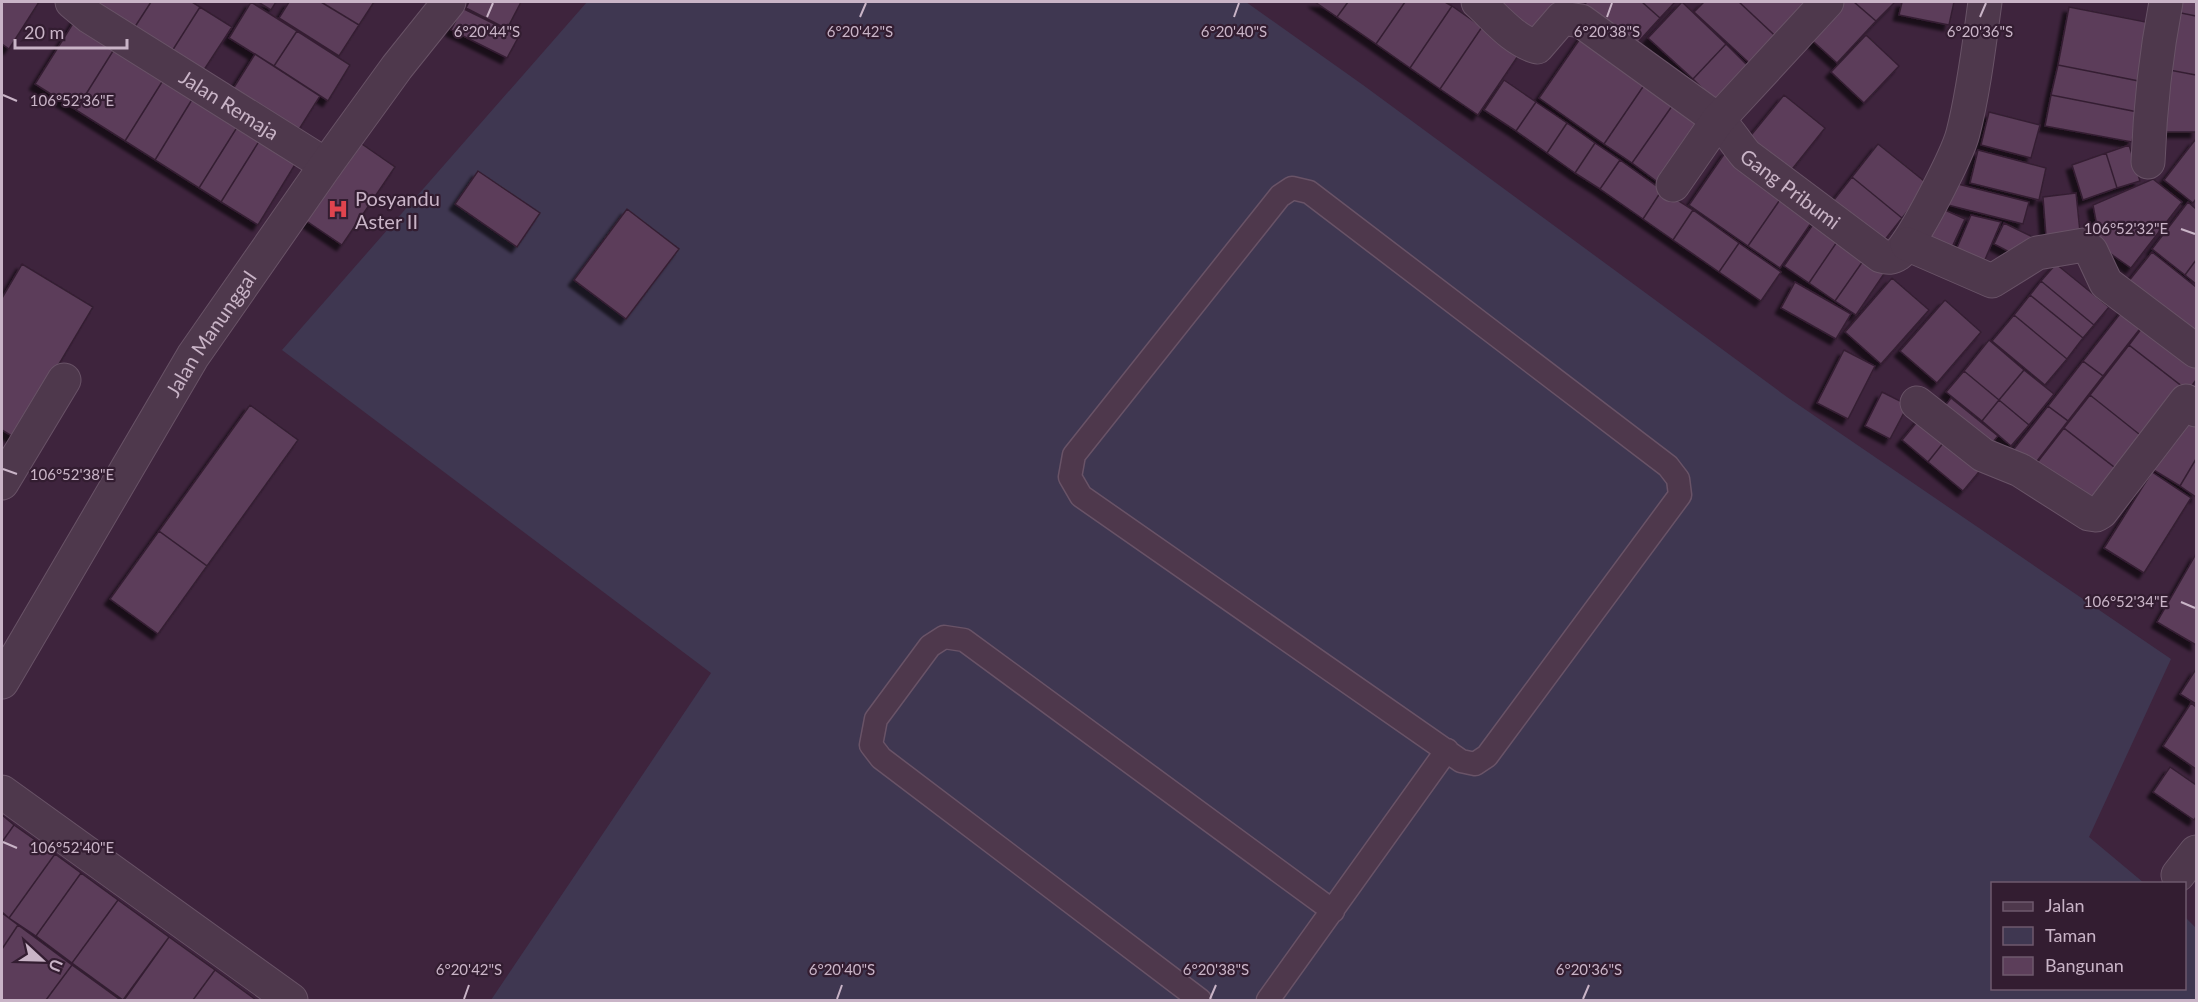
<svg xmlns="http://www.w3.org/2000/svg" width="2198" height="1002" font-family="Lato,sans-serif">
	<style>
		.green { fill: #3f3751 }
		.building { fill: #5c3e5a; stroke: #351f33; stroke-width: 1.5; filter: url(#shadow) }
		.lines { fill: none; stroke-linecap: round; stroke-linejoin: round }
		.service-casing { stroke: #695367; stroke-width: 25 }
		.minor-casing { stroke: #695367; stroke-width: 35 }
		.tertiary-casing { stroke: #695367; stroke-width: 35 }
		.service { stroke: #4e384c; stroke-width: 22 }
		.minor { stroke: #4e384c; stroke-width: 33 }
		.tertiary { stroke: #4e384c; stroke-width: 33 }
		.ticks { fill: none; stroke: #c9b4c7; stroke-width: 2 }
		.labels { text-anchor: middle; dominant-baseline: central; stroke-width: 4.5; stroke-linejoin: round; paint-order: stroke }
		.street-label { font-size: 20px; fill: #c9b4c7; stroke: #331d31 }
		.poi-label { font-size: 20px; fill: #c9b4c7; stroke: #331d31; text-anchor: start }
		.ticks-label { font-size: 15px; text-anchor: middle; fill: #c9b4c7; stroke: #331d31; stroke-width: 4.5; stroke-linejoin: round; paint-order: stroke }
	</style>
	<defs>
		<filter id="shadow"><feDropShadow dx="-5.5" dy="5.5" stdDeviation="1.5" flood-color="#0009"/></filter>
	</defs>
	<rect width="100%" height="100%" fill="#3e243d"/>
	<!-- green -->
	<path class="green" d="M587,2h659l117,83 424,312 384,262 -82,178 55,46 -152,1v104h192l1,-71 11,11v72h-1705l220,-327 -429,-323z"/>
	<!-- building -->
	<path class="building" d="M2,2h37l-30,47 -7,-5z
		M98,2h53l-22,34 -37,-24z
		M151,2h41l8,5 -33,52 -38,-23z
		M251,2l46,29 -23,35 -45,-28z
		M258,2h18l-5,8z
		M289,2h32l38,23 -20,31 -60,-38z
		M321,2h53l-15,23z
		M469,2h52l-14,27 -41,-21z
		M1315,2h33l-11,15z
		M1348,2h57l-29,42 -39,-27z
		M1405,2h40l7,4 -42,62 -34,-24z
		M1494,2h66l3,2 -29,33z
		M1587,2h55l18,16 -30,33 -49,-43z
		M1642,2h33l-15,16z
		M1682,2l44,42 -33,35 -45,-41z
		M1704,2h35l46,43 -26,27 -65,-60z
		M1739,2h72l-26,43z
		M1833,2h21l22,19 -39,42 -33,-30z
		M1854,2h41l-19,19z
		M1902,2h52l-5,23 -50,-10z
		M2178,2h18v14l-20,-4z
		M1452,6l30,21 -42,62 -30,-21z
		M200,7l32,20 -34,52 -31,-20z
		M2069,7l87,17 -12,58 -86,-17z
		M462,8l57,28 -12,22 -56,-28z
		M2176,12l20,4v59l-32,-6z
		M77,17l41,26 -42,67 -41,-26z
		M1482,27l38,26 -42,62 -38,-26z
		M297,31l53,34 -22,36 -54,-35z
		M1584,33l65,45 -45,66 -65,-46z
		M1866,35l33,31 -35,37 -33,-31z
		M118,43l49,31 -42,67 -49,-31z
		M1726,44l30,30 -34,34 -29,-29z
		M255,54l65,42 -29,46 -65,-42z
		M2058,65l86,17 -6,30 -87,-17z
		M2164,69l32,6v57h-44z
		M167,74l29,19 -41,67 -30,-19z
		M1649,78l28,21 -45,64 -28,-19z
		M1504,80l32,22 -20,29 -32,-21z
		M196,93l45,28 -42,67 -44,-28z
		M1784,95l41,33 -40,50 -42,-33z
		M2051,95l87,17 -6,30 -87,-16z
		M1677,99l36,26 -54,58 -27,-20z
		M1536,102l31,21 -20,30 -31,-22z
		M1989,112l51,13 -9,33 -50,-13z
		M241,121l22,14 -42,67 -22,-14z
		M1567,123l28,20 -20,30 -28,-20z
		M263,135l36,23 -41,67 -37,-23z
		M2195,140l1,2v57l-3,4 -29,-23z
		M359,142l36,25 -53,78 -37,-25z
		M1595,143l25,17 -20,29 -25,-16z
		M1878,144l51,41 -27,33 -50,-41z
		M2129,145l11,36 -23,7 -11,-35z
		M1727,150l59,41 -38,55 -59,-41z
		M1978,150l68,18 -7,32 -69,-17z
		M2106,153l11,35 -34,12 -11,-35z
		M1620,160l42,30 -19,29 -43,-30z
		M478,171l62,42 -23,34 -62,-43z
		M1852,177l50,41 -26,33 -50,-41z
		M2153,179l29,23 -51,66 -30,-21 -8,-42z
		M1950,182l79,20 -6,22 -79,-20z
		M1662,190l31,20 -20,30 -30,-21z
		M1786,191l32,22 -38,55 -32,-22z
		M2076,193l4,39 -34,4 -3,-39z
		M2188,202l8,7v51l-11,15 -33,-26z
		M1936,206l29,13 -18,39 -28,-12z
		M627,209l52,40 -53,70 -52,-39z
		M1693,210l46,33 -20,29 -46,-32z
		M1971,215l30,7 -20,47 -28,-12z
		M1819,216l24,17 -34,50 -25,-17z
		M2004,223l31,15 -10,22 -31,-16z
		M1843,233l27,18 -35,50 -26,-18z
		M1739,243l42,29 -20,29 -42,-29z
		M1870,251l20,14 -34,50 -21,-14z
		M2152,252l44,35v57l-72,-57z
		M2196,260v24l-11,-9z
		M22,264l71,43 -78,131 -13,-8v-132z
		M2056,264l53,43 -15,18 -53,-44z
		M1892,278l37,32 -48,54 -36,-32z
		M2041,281l53,44 -11,13 -53,-43z
		M1795,282l56,32 -15,25 -55,-31z
		M2030,295l53,43 -16,21 -53,-44z
		M1945,300l36,32 -44,51 -37,-32z
		M2127,305l19,16 -43,55 -20,-15z
		M2014,315l53,44 -22,26 -53,-44z
		M2148,320l48,37v23l-8,11 -59,-46z
		M1989,340l35,30 -25,30 -35,-29z
		M2129,345l59,46 -39,51 -59,-47z
		M1844,350l31,16 -27,53 -31,-16z
		M2083,361l20,15 -35,45 -20,-15z
		M2024,370l30,24 -25,31 -30,-25z
		M1964,371l35,29 -17,21 -36,-29z
		M1882,392l26,13 -18,34 -25,-13z
		M2090,395l59,47 -26,32 -59,-46z
		M1951,398l47,38 -12,14 -46,-38z
		M1999,400l30,25 -18,21 -29,-25z
		M250,405l48,35 -91,126 -48,-35z
		M2048,406l20,15 -38,49 -20,-16z
		M1922,416l26,21 -20,25 -26,-22z
		M2185,417l11,7v35l-16,27 -28,-17z
		M2064,428l59,46 -28,37 -59,-47z
		M1948,437l35,30 -20,24 -35,-29z
		M2196,459v38l-16,-11z
		M2152,472l39,26 -47,75 -40,-25z
		M159,531l48,35 -49,68 -48,-35z
		M2196,554v91l-39,-23z
		M2196,669v35l-16,-10z
		M2191,703l5,4v62l-33,-23z
		M2170,767l26,18v32l-2,3 -41,-28z
		M2,815l12,10 -12,17z
		M14,825l41,29 -46,64 -7,-6v-70z
		M55,854l26,19 -45,63 -27,-18z
		M81,873l37,27 -46,63 -36,-27z
		M118,900l51,37 -46,63 -51,-37z
		M2,913l16,12 -16,24z
		M18,925l54,40 -26,35h-44v-51z
		M169,937l46,33 -22,30h-69z
		M72,965l47,34 -1,1h-72z
		M215,970l41,30h-63z"/>
	<g class="lines">
		<!-- service casing -->
		<g class="service-casing">
			<path id="service" d="M1292,188l17,4 359,274 10,13 2,16 -193,261 -12,8 -14,-3 -380,-265 -11,-19 4,-22 206,-259z
				M1200,1000l-319,-242 -10,-13 5,-26 54,-73 14,-9 20,3 369,271
				M1268,1000l179,-250"/>
		</g>
		<!-- minor casing -->
		<g class="minor-casing">
			<g id="minor">
				<path id="s1" d="M72,2l18,15 236,148"/>
				<path id="s2" d="M1478,2c18,16 35,38 59,45l25,-29 19,3 137,99c11,11 18,23 28,35l135,101c7,2 11,2 17,-2 15,-11 60,-101 65,-121 11,-43 16,-88 22,-131"/>
				<path d="M2148,162c2,-53 8,-108 18,-160"/>
				<path d="M1673,185l45,-65 109,-118"/>
				<path d="M1907,244l85,37 45,-28 47,-8 7,6 15,32 90,68"/>
				<path d="M1917,403l66,52 37,15 69,44 7,1 5,-3 85,-111 10,9"/>
				<path d="M2,483l62,-103"/>
				<path d="M2178,875l18,-23"/>
			</g>
		</g>
		<!-- tertiary casing -->
		<g class="tertiary-casing">
			<g id="tertiary">
				<path id="s3" d="M2,682l191,-326 133,-191 71,-98 52,-65"/>
				<path d="M2,792l289,208"/>
			</g>
		</g>
		<!-- service -->
		<use href="#service" class="service"/>
		<!-- minor -->
		<use href="#minor" class="minor"/>
		<!-- tertiary -->
		<use href="#tertiary" class="tertiary"/>
	</g>
	<!-- ticks -->
	<path class="ticks" d="M487,17l6,-14M860,17l6,-14M1234,17l5,-14M1607,17l5,-14M1980,17l6,-14M3,95l14,6M2181,229l14,5M3,469l14,5M2181,602l14,6M3,842l14,6M464,999l5,-14M837,999l5,-14M1210,999l6,-14M1583,999l6,-14"/>
	<!-- icons -->
	<defs>
		<g id="hospital-bare" transform="scale(1.62)"><path d="M-5-5h3v3.5h4V-5h3V5h-3V1.5h-4V5h-3Z" fill="#e0444e" stroke="#331d31" stroke-width="2.5" paint-order="stroke"/></g>
	</defs>
	<g fill-rule="evenodd">
		<use href="#hospital-bare" x="338" y="209"/>
	</g>
	<g class="labels">
		<!-- street labels -->
		<g class="street-label">
			<text stroke="none"><textPath href="#s1" startOffset="188">Jalan Remaja</textPath></text>
			<text stroke="none"><textPath href="#s2" startOffset="402">Gang Pribumi</textPath></text>
			<text stroke="none"><textPath href="#s3" startOffset="406">Jalan Manunggal</textPath></text>
		</g>
		<!-- poi labels -->
		<g class="poi-label">
			<text x="355" y="198">Posyandu<tspan x="355" dy="23">Aster II</tspan></text>
		</g>
	</g>
	<g class="ticks-label">
		<text x="487" y="37">6°20'44"S</text>
		<text x="860" y="37">6°20'42"S</text>
		<text x="1234" y="37">6°20'40"S</text>
		<text x="1607" y="37">6°20'38"S</text>
		<text x="1980" y="37">6°20'36"S</text>
		<text x="72" y="106">106°52'36"E</text>
		<text x="2126" y="234">106°52'32"E</text>
		<text x="72" y="480">106°52'38"E</text>
		<text x="2126" y="607">106°52'34"E</text>
		<text x="72" y="853">106°52'40"E</text>
		<text x="469" y="975">6°20'42"S</text>
		<text x="842" y="975">6°20'40"S</text>
		<text x="1216" y="975">6°20'38"S</text>
		<text x="1589" y="975">6°20'36"S</text>
	</g>
	<!-- border -->
	<rect width="2198" height="1002" fill="none" stroke="#c9b4c7" stroke-width="6"/>
	<!-- legend -->
	<rect x="1991" y="882" width="195" height="108" fill="#331d31" stroke="#6f596d" stroke-width="1.5"/>
	<rect x="2003" y="902" width="30" height="9" fill="#4e384c" stroke="#6f596d" stroke-width="1.5"/>
	<text x="2045" y="912" font-size="18" fill="#c9b4c7">Jalan</text>
	<rect x="2003" y="927" width="30" height="18" fill="#3f3751" stroke="#6f596d" stroke-width="1.5"/>
	<text x="2045" y="942" font-size="18" fill="#c9b4c7">Taman</text>
	<rect x="2003" y="957" width="30" height="18" fill="#5c3e5a" stroke="#6f596d" stroke-width="1.5"/>
	<text x="2045" y="972" font-size="18" fill="#c9b4c7">Bangunan</text>
	<!-- north arrow -->
	<g transform="translate(42 960) rotate(112)" stroke="#331d31" stroke-width="4.5" paint-order="stroke">
	<path d="M0-4.5L10 22L0 15L-10 22Z" fill="#c9b4c7"/>
	<text y="-9" font-size="16" font-weight="bold" text-anchor="middle" fill="#c9b4c7">U</text>
	</g>
	<!-- scale -->
	<path d="M15 39v9h112v-9" fill="none" stroke="#c9b4c7" stroke-width="3"/>
	<text x="24" y="39" font-size="18" fill="#c9b4c7" stroke="#331d31" stroke-width="4.5" paint-order="stroke">20 m</text>
</svg>
